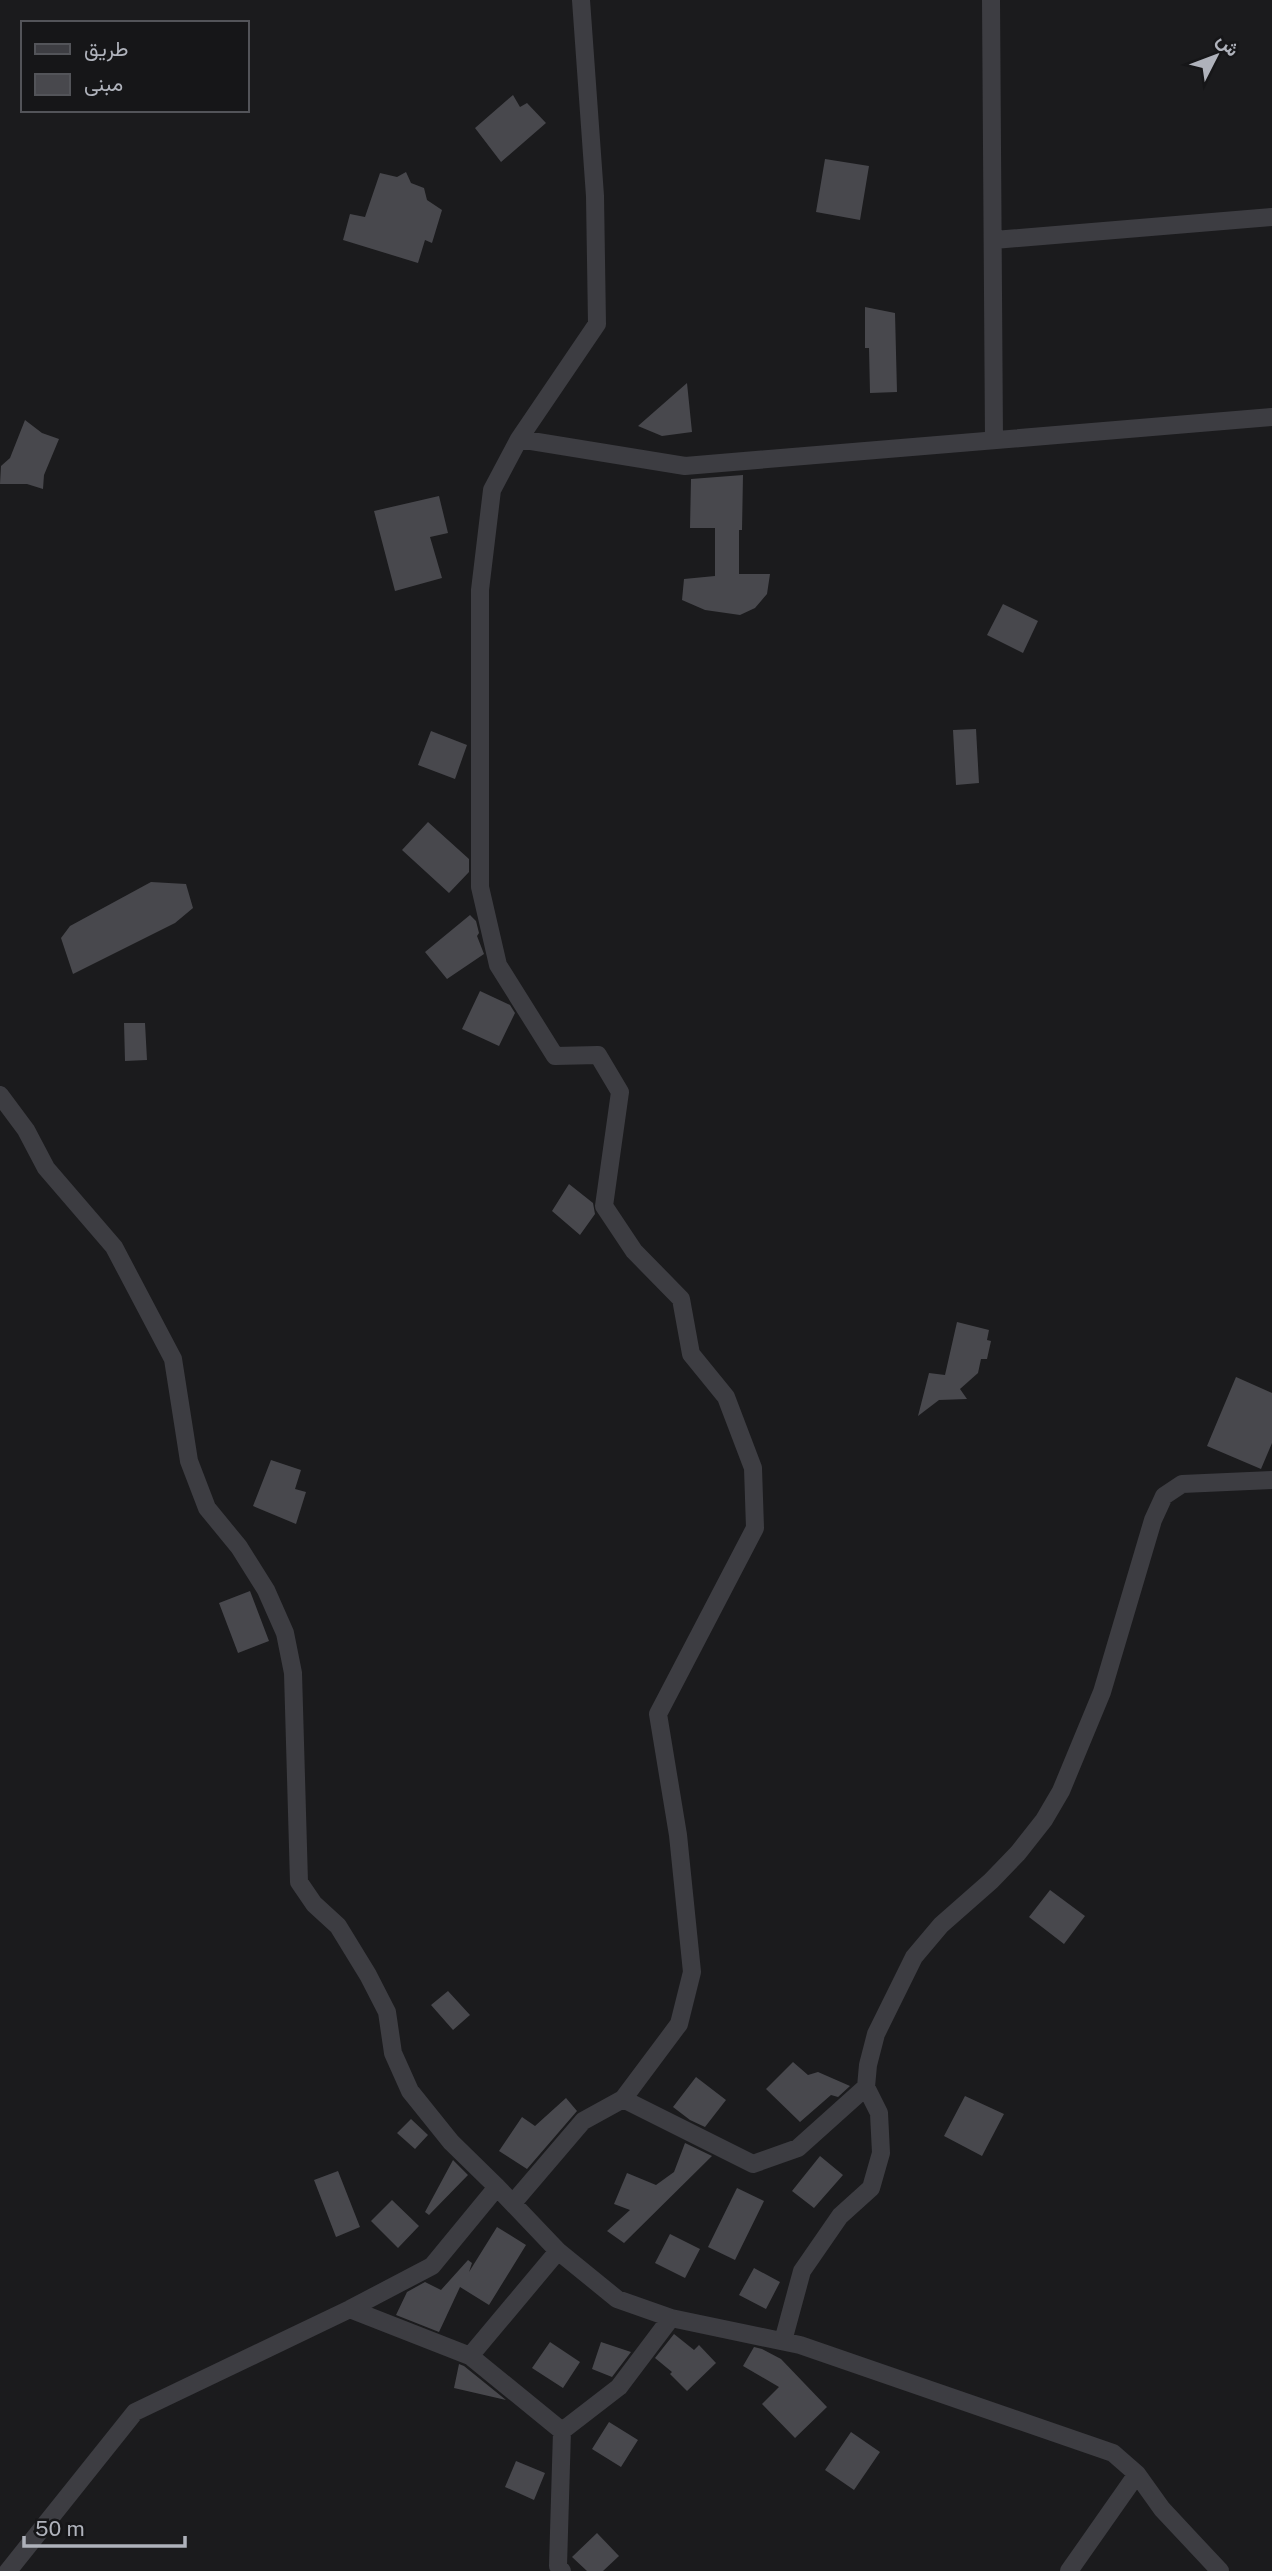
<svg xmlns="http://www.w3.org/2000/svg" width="1272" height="2571" font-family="'Public Sans',Vazirmatn,sans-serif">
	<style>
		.building { fill: #48484d }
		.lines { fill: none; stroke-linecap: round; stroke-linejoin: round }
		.minor { stroke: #3d3d42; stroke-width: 18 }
	</style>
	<rect width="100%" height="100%" fill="#1b1b1d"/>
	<!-- building -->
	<path class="building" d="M513,95l7,12 7,-4 19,20 -45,39 -26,-34z
		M825,159l44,7 -9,54 -44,-8z
		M406,172l5,11 13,5 3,12 15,10 -10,33 -7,-3 -7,23 -75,-23 7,-26 15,3 15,-44 17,4z
		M865,307l30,6 2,79 -27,1 -1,-45h-4z
		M687,383l5,49 -30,4 -24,-10z
		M25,420l17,13 17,6 -15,36 -1,14 -16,-5h-27l1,-18 9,-8z
		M743,475l-1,55h-3v44h31l-3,20 -12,14 -15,7 -35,-5 -23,-10 2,-21 31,-3v-48h-25l1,-49z
		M439,496l9,37 -18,4 12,41 -47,13 -21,-80z
		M1003,604l35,17 -15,32 -36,-18z
		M976,729l3,54 -23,2 -3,-55z
		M431,731l36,14 -12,34 -37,-14z
		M428,822l41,37v13l-20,21 -47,-43z
		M151,882l35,2 7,24 -18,15 -102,51 -12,-36 9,-12z
		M470,915l6,6 3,12 -2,3 7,18 -37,25 -22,-27z
		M480,991l30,14 5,8 -16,33 -37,-17z
		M124,1023h21l2,37 -22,1z
		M569,1184l24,19 2,11 -15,21 -28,-24z
		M957,1322l32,8 -2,10 4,1 -4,18h-6l-3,14 -18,16 7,10 -28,1 -21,16 11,-43 16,2z
		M1236,1377l36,16v50l-11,26 -54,-23z
		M271,1460l30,10 -6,19 11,3 -10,32 -43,-18z
		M250,1591l19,50 -31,12 -19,-50z
		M1050,1890l35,26 -21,28 -35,-27z
		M448,1991l22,24 -17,15 -22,-25z
		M793,2062l15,13 10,-3 32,14 -12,11 -7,-2 -31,27 -34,-33z
		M696,2077l30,23 -21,27 -15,-7 -17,-13z
		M965,2096l39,18 -22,42 -38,-20z
		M566,2098l11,13 -50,58 -28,-18 23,-34 13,9z
		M411,2119l17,16 -13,14 -18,-16z
		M685,2143l27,13 -88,87 -17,-12 23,-21 -16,-6 13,-31 29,12 18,-13z
		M820,2156l23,19 -29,33 -22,-17z
		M453,2160l15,15 -39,40 -4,-3z
		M338,2171l22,56 -24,10 -22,-57z
		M737,2188l27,13 -29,59 -27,-13z
		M392,2200l27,26 -21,22 -27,-27z
		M497,2227l29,18 -37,60 -29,-18 -21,45 -43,-17 11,-23 18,-10 16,8 27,-30 4,3 -3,9z
		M670,2234l30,15 -15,29 -30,-15z
		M754,2268l26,14 -14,27 -27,-14z
		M674,2334l20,16 5,-5 17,18 -29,28 -17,-17 2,-2 -17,-14z
		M550,2342l30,20 -17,26 -31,-20z
		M601,2342l30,10 -19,25 -20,-8z
		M754,2347l8,2 19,10 46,48 -32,31 -33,-34 17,-17 -36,-21z
		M459,2364l5,2 42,34 -52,-12z
		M609,2422l29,18 -17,27 -29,-18z
		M851,2432l29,20 -26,38 -29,-20z
		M516,2461l29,12 -11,27 -29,-13z
		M597,2533l22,23 -16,15h-16l-15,-14z"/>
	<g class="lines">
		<!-- minor -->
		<path class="minor" d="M991,0l3,440
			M994,240l278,-23
			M519,439l166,27 587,-49
			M0,1095l26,35 20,38 68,79 59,112 16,102 18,47 32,39 27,43 19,43 8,40 6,209 15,22 24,22 30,49 19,37 6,41 17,38 41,51 46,45
			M623,2099l130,65 45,-16 68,-61
			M513,2203l70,-82 40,-22 56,-75 13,-52 -14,-137 -20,-121 97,-186 -2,-60 -27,-71 -35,-43 -10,-55 -47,-48 -30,-45 16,-114 -22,-37 -43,1 -57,-91 -18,-78v-297l12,-100 27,-51 78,-115 -2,-128 -14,-196
			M350,2309l120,47 92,75
			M783,2341l19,-70 38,-55 31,-28 10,-35 -2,-40 -13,-26 2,-22 8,-31 38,-77 27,-32 50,-44 27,-28 26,-33 17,-29 41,-99 51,-172 11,-24 18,-12 90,-4
			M470,2356l88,-105
			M8,2571l127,-159 215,-103 82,-43 65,-79 61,64 59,48 54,19 129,27 313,108 24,21 25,35 58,62
			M562,2571l-4,-5 4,-135 57,-44 52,-69
			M1069,2571l68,-97"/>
	</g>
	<!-- legend -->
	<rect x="21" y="21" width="228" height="91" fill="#161618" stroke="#535459" stroke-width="2"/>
	<rect x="35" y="44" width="35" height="10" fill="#3d3d42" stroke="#535459" stroke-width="2"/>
	<text x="84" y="56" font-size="21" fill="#afb2bb">طريق</text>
	<rect x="35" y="74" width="35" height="21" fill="#48484d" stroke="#535459" stroke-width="2"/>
	<text x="84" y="91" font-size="21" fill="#afb2bb">مبنى</text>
	<!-- north arrow -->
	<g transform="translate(1216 56) rotate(48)" stroke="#161618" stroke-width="5" paint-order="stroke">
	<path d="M0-5L12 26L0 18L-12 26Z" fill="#afb2bb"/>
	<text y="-10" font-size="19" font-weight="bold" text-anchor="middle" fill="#afb2bb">ش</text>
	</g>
	<!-- scale -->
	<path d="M24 2536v10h161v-10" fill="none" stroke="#afb2bb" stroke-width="3.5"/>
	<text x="35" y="2536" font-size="21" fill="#afb2bb" stroke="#161618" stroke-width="5" paint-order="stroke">50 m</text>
</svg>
